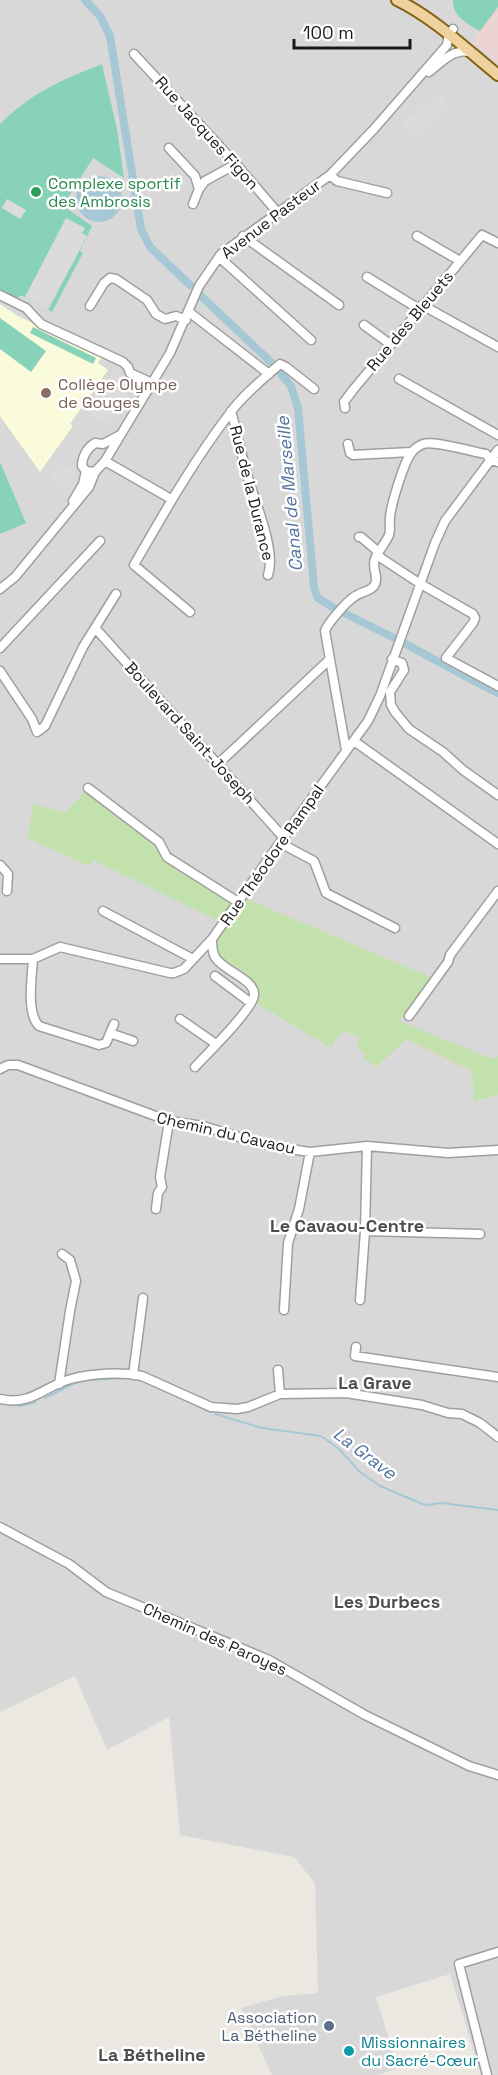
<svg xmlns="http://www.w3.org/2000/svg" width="498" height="2075" font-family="'Space Grotesk',sans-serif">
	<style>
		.residential { fill: #d9d8d8 }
		.commercial { fill: #ebd4d2 }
		.education { fill: #f9fbdb }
		.grass { fill: #c3e1ac }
		.pitch { fill: #87d2b9 }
		.parking { fill: #dbdbdb }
		.water { fill: #a6c8d5 }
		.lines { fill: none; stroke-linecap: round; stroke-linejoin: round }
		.stream { stroke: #a6c8d5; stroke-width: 2 }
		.canal { stroke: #a6c8d5; stroke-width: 8 }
		.minor-casing { stroke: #9f9f9f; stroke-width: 11 }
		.major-casing { stroke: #826110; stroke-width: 14 }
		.minor { stroke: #fff; stroke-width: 8 }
		.major { stroke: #f0d2a1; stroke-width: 10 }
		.leisure-dot { fill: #2e9e5b; stroke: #fff; stroke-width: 2 }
		.education-dot { fill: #8d6e63; stroke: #fff; stroke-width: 2 }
		.service-dot { fill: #5c6f8a; stroke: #fff; stroke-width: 2 }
		.culture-dot { fill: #0f9aa8; stroke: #fff; stroke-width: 2 }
		.labels { text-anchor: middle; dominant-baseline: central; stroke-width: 5; stroke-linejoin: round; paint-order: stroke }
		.street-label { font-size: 16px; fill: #1b1b1b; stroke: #fff }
		.leisure-label { font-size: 16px; fill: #27864d; stroke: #fff; text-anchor: start }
		.education-label { font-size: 16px; fill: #785e54; stroke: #fff; text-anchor: start }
		.service-label { font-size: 16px; fill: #4e5e75; stroke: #fff; text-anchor: end }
		.culture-label { font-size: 16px; fill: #0d838f; stroke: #fff; text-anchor: start }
		.water-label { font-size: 18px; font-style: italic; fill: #53759f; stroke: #fff }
		.neighbourhood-label { font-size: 18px; font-weight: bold; fill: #4e4e4e; stroke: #fff }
	</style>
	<rect width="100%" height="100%" fill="#ebe8e1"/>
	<!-- residential -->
	<path class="residential" d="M0,0h498v2075h-17l-31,-101 -74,23 22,71 -20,7h-106l-31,-67 42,-12 35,-3 -3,-110 -21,-26 -114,-22 -11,-118 -62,33 -32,-74 -75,36z"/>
	<!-- commercial -->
	<path class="commercial" d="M498,7v56l-26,-21z"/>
	<!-- education -->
	<path class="education" d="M0,304l16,11 86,42 -4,6 10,7 -38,54 3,2 -33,46 -40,-56z"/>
	<!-- grass -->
	<path class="grass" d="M88,788l71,54 2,7 77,53 4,-5 190,81 -33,43 94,38 5,-3v39l-24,6 -2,-30 -65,-32 -31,28 -13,-9 3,-4 -9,-6v-3l3,-6 -15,-8 -8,7 -6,10 -72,-43 -8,-2 4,-10 -34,-29 -9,-25 11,-16 -130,-63 -5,6 -60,-28 5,-34 32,9z"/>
	<!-- pitch -->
	<path class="pitch" d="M453,0h45v7l-18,24c-12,-7 -28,-15 -27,-31z
		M102,64l15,65 7,49 -31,-20 -30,48 29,20 -12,25 3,2 -31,59 -31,-17 -4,4 -17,-8v-167c32,-32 62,-44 102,-60z
		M0,318l46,33 -15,21 -31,-23z
		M33,327l63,31 -3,6 -63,-31z
		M0,462l26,61 -26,11z"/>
	<!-- parking -->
	<path class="parking" d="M438,93l13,15 -34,30 -16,-13z
		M7,199l19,11 -6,9 -18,-11z
		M66,218l19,10 -3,5 5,3 -39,74 -23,-13z
		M117,371l10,7 -3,4 8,4 -25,38 -12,-7 -1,2 -6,-3z
		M60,463l18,11 -12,17 -16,-11z"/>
	<!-- water -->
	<path class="water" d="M76 199a23 23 0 1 1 46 0a23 23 0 1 1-46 0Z"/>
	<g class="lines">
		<!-- stream -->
		<path class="stream" d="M85,1380l42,-2
			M175,1395l35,17
			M45,1398l32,-16
			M3,1403l18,3 15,-4
			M215,1414l47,14 59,8 18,13 21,23 20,14 45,19 17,-2 56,7"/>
		<!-- canal -->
		<path class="canal" d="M85,0l15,16 10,20 31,193 9,18 40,38
			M201,296l74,70
			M278,370l13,16 7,22 16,180 4,10 19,12
			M342,612l52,26
			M404,643l70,38
			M478,683l20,10"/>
		<!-- minor casing -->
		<g class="minor-casing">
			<path id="minor" d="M134,54l102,110 42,49
				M429,72c11,-9 24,-23 39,-20
				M169,148l26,28 4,13 6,-8 31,-17
				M330,175l7,6 50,12
				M193,204l6,-15
				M243,236l96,69
				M417,236l43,25
				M219,257l92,83
				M367,277l52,32
				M0,295l26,13 15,16 82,38 5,5 2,6 22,10
				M422,305l76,42
				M90,306l14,-23 6,-5 6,1 31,21 9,14 9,5 11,-3 10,4
				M189,312l80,62
				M364,325l26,19
				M399,379l99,56
				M345,408l-1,-6 9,-12 129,-155 16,8
				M231,411c7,24 11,49 19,73 7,23 26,68 18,91
				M348,444l2,9 3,2 58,-3
				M105,461l66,38
				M95,472l-9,-1 -4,-5c0,-9 5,-18 13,-23l8,1 17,-9
				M73,501l10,-17 3,-13
				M359,537h2l14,12 6,9 38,25 54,31 2,4 -2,5 -27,35 52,28
				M0,589l15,-12 74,-90 6,-15 10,-11 65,-108 29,-67 22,-32 109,-79 44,-46 73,-84 2,-11 4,-5
				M190,612l-56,-47c30,-52 60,-105 96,-152 13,-18 33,-34 50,-49l6,3 28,22
				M96,629l188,209
				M0,648l100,-107
				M392,659l10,4 2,7 -14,22 1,13 4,7 14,17 34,23 20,18 35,25
				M0,671l32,48 5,13 8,-6 38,-79 33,-53
				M354,741l144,103
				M346,750l-21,-119c2,-7 22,-30 29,-34 6,-5 15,-5 20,-11 6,-8 -3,-18 1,-27 3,-8 10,-15 14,-24 2,-6 0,-11 1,-18 1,-12 14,-56 22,-65 2,-3 8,-7 11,-8 11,-4 50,8 63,10l4,5 8,3
				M218,764l112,-105
				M88,788l71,54 8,15 71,45
				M280,843l34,18 12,32 69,35
				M0,865l8,9 -1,17
				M103,911l90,48
				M0,959h33l27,-12 110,26h4l10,-4 28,-30 84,-119 72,-99 12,-25 55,-153 10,-22 53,-71
				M33,959c-1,18 -7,54 6,67l60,19 7,-2 8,-19
				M215,976l36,27
				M409,1016l39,-54 2,-7 48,-64
				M180,1019l36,25
				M110,1033l23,8
				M195,1067c11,-12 59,-59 59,-72 1,-16 -31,-24 -39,-38 -3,-5 -3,-12 -3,-18
				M0,1069l8,-4h10l151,56 34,5 52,16 28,6 27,4 57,-6 81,7 50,-3
				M156,1209l2,-16 4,-6 -2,-10 9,-56
				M365,1231l115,3
				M360,1300l5,-69 2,-85
				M284,1310l4,-67 11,-34 11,-57
				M356,1347l-1,9 143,21
				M278,1370l2,24
				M133,1375l10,-77
				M59,1384l11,-73 6,-30 -6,-21 -8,-6
				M0,1399c32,7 44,-13 71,-20 22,-6 49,-7 71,-3l69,31 26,2 11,-2 32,-13 66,-1 76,12 26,8 14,1 18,9 18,14
				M0,1527l69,37 37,28 163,68 96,55 104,51 29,9
				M487,2075l-28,-111 39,-12"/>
		</g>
		<!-- major casing -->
		<g class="major-casing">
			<path id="major" d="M397,0c37,18 69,49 101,75"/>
		</g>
		<!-- minor -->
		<use href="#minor" class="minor"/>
		<!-- major -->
		<use href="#major" class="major"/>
	</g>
	<!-- markers -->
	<circle class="leisure-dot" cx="36" cy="192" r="6"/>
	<circle class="education-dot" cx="46" cy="393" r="6"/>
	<circle class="service-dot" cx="329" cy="2026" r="6"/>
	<circle class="culture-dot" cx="349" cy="2051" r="6"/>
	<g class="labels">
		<!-- street labels -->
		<g class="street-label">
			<text transform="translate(207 133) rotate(48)">Rue Jacques Figon</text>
			<text transform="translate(271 219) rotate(-37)">Avenue Pasteur</text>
			<text transform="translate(410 321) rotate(-50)">Rue des Bleuets</text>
			<text transform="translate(252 493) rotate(76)">Rue de la Durance</text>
			<text transform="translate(190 733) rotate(48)">Boulevard Saint-Joseph</text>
			<text transform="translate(272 855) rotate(-55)">Rue Théodore Rampal</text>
			<text transform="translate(226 1133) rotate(13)">Chemin du Cavaou</text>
			<text transform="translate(215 1639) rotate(24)">Chemin des Paroyes</text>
		</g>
		<!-- leisure labels -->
		<g class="leisure-label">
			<text x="48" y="183">Complexe sportif<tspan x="48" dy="18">des Ambrosis</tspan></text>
		</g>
		<!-- education labels -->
		<g class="education-label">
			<text x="58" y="384">Collège Olympe<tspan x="58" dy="18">de Gouges</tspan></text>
		</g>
		<!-- service labels -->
		<g class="service-label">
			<text x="317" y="2017">Association<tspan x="317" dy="18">La Bétheline</tspan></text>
		</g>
		<!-- culture labels -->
		<g class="culture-label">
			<text x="361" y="2042">Missionnaires<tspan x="361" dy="18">du Sacré-Cœur</tspan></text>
		</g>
		<!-- water labels -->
		<g class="water-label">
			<text transform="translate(289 494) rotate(-95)">Canal de Marseille</text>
			<text transform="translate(365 1453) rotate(37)">La Grave</text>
		</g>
		<!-- neighbourhood labels -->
		<g class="neighbourhood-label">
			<text x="347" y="1225">Le Cavaou-Centre</text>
			<text x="375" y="1382">La Grave</text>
			<text x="387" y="1601">Les Durbecs</text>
			<text x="152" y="2054">La Bétheline</text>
		</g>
	</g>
	<!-- scale -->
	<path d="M294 39v9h116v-9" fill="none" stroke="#1b1b1b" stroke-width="3"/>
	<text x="303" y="39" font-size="18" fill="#1b1b1b" stroke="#ffffff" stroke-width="4.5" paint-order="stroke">100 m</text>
</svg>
